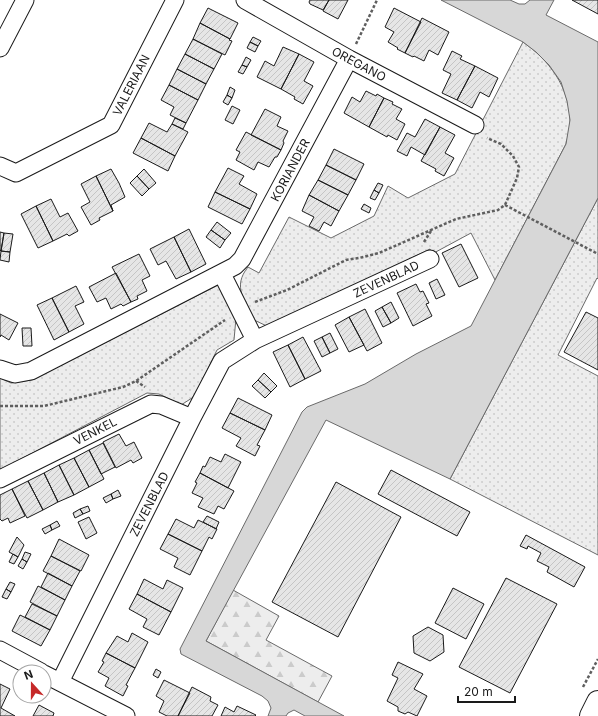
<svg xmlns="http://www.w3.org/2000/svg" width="598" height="716" font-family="Inter,sans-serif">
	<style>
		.grass { fill: url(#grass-dots); stroke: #6a6a6a }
		.forest { fill: url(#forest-firs); stroke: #6a6a6a }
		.water { fill: #d7d7d7; stroke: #6a6a6a }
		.building { fill: url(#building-hatch); stroke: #1a1a1a }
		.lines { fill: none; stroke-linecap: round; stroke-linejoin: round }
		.street-casing { stroke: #1a1a1a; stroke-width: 19 }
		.secondary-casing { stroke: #1a1a1a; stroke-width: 24 }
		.path { stroke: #5f5f5f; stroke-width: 2.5; stroke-dasharray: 3 2; stroke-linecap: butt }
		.street { stroke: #fff; stroke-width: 17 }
		.secondary { stroke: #fff; stroke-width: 22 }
		.labels { text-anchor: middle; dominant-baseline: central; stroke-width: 3; stroke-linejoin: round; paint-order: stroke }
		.street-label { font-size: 12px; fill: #1a1a1a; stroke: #fff }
	</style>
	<defs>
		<pattern id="grass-dots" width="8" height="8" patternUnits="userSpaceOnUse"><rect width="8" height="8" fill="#ededed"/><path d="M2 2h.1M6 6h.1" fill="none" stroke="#cbcbcb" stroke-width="1.8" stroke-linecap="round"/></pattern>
		<pattern id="forest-firs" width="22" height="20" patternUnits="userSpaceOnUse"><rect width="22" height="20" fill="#ededed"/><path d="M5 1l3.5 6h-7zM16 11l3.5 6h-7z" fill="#cbcbcb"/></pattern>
		<pattern id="building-hatch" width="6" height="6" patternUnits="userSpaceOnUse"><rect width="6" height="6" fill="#e6e6e6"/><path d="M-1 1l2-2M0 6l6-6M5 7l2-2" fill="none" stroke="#c5c5c5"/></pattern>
	</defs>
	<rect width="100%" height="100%" fill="#fff"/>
	<!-- grass -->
	<path class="grass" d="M523,42c26,18 46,45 47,77 1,8 -2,17 -4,25l-71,136 -24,-47 -39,21 -2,-5 -156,77 -5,1 -15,-7c-9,-20 -22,-33 -6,-53l11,6 30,-56 42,21 43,-22 14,-30 20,12 47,-24z
		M598,198v81l-1,-1 -39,77 40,21v179l-148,-76z
		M220,284l16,34 -2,22 -17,10 -21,43 -4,5 -11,7 -22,-11 -12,-1 -147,77v-92l11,5 21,-3z"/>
	<!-- forest -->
	<path class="forest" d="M233,590l46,26 -13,24 66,36 -14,26 -112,-61z"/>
	<!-- water -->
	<path class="water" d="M441,0h69l9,4h6l5,-4h24l-8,15 52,27v156l-148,281 -124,-59 -120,221 138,75h-39l-11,-6 -6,3 -2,3h-18l3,-8 -3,-7 -6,-5 -81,-42 -1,-5 122,-237 5,-5 58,-23 51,-30 55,-28 95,-182 4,-24 -3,-19 -6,-19 -12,-17 -13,-13 -13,-10z"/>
	<!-- building -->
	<path class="building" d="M310,0h19l-6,10 -13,-6 -1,-2z
		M329,0h19l-10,19 -15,-8z
		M572,0h26v14z
		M208,8l30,15 -8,16 -30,-16z
		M394,8l27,14 -16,31 -8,-4 1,-1 -10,-6 6,-10 -9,-5z
		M422,18l27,14 -11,23 -9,-5 -5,11 -10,-5 -1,1 -8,-4z
		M200,23l30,16 -1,1 3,1 -7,14 -32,-16z
		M253,37l8,4 -3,5 -8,-4z
		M193,39l29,15 -8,15 -29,-15z
		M250,42l8,4 -3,6 -8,-4z
		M283,47l16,7 -18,35 -24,-12 8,-16 9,5z
		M452,51l10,5 -2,3 15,7 -18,34 -15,-7 9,-19 -8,-4z
		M185,54l29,15 -8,15 -29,-15z
		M299,54l15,8 -10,19 9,5 -10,18 -9,-5 1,-2 -14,-8z
		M246,57l5,3 -4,7 -5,-2z
		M242,65l5,2 -4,7 -5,-2z
		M475,66l23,12 -9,19 -9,-5 -8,16 -15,-8z
		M177,69l29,15 -8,16 -29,-15z
		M169,85l29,15 -12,23 -16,-8 4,-8 -13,-7z
		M230,87l5,3 -3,8 -5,-3z
		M366,91l10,5 1,-2 7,4 -15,29 -25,-14 8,-16 8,5z
		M227,95l5,3 -4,7 -5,-3z
		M384,98l9,4 -1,2 10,5 -6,10 9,5 -8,16 -9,-5 -1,2 -18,-10z
		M232,106l8,4 -7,14 -8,-4z
		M265,109l16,8 -4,9 11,5 -5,10 1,2 -3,7 -30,-15z
		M175,118l11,5 -3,6 -11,-5z
		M425,119l15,8 -15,28 -14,-8 -4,9 -10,-5 10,-18 8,4z
		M149,123l18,9 5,-8 16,8 -13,24 -34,-18z
		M440,127l15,8 -10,18 9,5 -10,18 -9,-5 1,-2 -15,-8z
		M246,132l35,18 -4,7h-2l-6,10 -11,-5 -4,8 -18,-10 4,-8 -4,-2z
		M141,138l34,18 -7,15 -35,-18z
		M334,149l30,15 -8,16 -30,-15z
		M326,165l30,15 -8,15 -30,-15z
		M228,168l16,8 -5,8 18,10 -7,15 -35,-17z
		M111,169l8,14 6,14 -14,8 2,6 -17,-35z
		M144,169l12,14 -7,6 -12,-13z
		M96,176l17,35 -14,7 1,2 -9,5 -10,-18 9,-5 -9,-18z
		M137,176l12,13 -7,7 -12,-13z
		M318,180l30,15 -9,16 -30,-16z
		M378,183l5,2 -4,8 -5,-3z
		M374,190l5,3 -4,7 -5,-2z
		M215,192l35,17 -8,15 -34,-17z
		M309,195l30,16 -8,15 -7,-4 -5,9 -10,-5 5,-9 -12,-6z
		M51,199l9,18 8,-4 10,18 -9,5 -2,-2 -14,7 -17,-35z
		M364,204l7,4 -2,5 -8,-4z
		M36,206l17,35 -15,7 -17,-34z
		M217,222l14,11 -6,7 -14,-10z
		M189,229l17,35 -15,8 -17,-35z
		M211,230l14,10 -5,8 -14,-11z
		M0,232l4,1 -3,18 -1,-1z
		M4,233l9,1 -3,18 -9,-1z
		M174,237l17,35 -15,7 -10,-18 -8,4 -8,-16z
		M461,244l17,34 -19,9 -17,-34z
		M1,251l9,1 -1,10 -9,-2z
		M139,254l11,22 -8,4 5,11 -10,5 1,3 -7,3 -19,-35z
		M116,273l15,29 -8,4 -2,-2 -10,5 -5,-11 -9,4 -8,-15z
		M437,279l8,16 -9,4 -7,-16z
		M416,284l4,8 3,-1 6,12 -3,1 6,12 -19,10 -16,-33z
		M76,286l8,16 -9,4 9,18 -15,8 -17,-34z
		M52,298l17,34 -15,8 -17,-35z
		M391,302l8,16 -8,5 -9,-16z
		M382,307l9,16 -8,4 -8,-16z
		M365,309l17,34 -15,8 -18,-34z
		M586,312l12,6v52l-34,-18z
		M0,314l18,9 -9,17 -8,-5 -1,2z
		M349,317l15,28 -15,7 -14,-27z
		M22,328h9l1,18h-9z
		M330,333l8,16 -8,4 -8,-16z
		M303,337l18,34 -16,8 -17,-34z
		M322,337l8,16 -8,4 -8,-16z
		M288,345l17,34 -15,8 -17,-35z
		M264,373l13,13 -6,6 -13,-12z
		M258,380l13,12 -6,6 -13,-12z
		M238,398l34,17 -7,15 -35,-17z
		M230,413l35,17 -8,15 3,1 -5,10 -19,-10 5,-8 -19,-10z
		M119,434l7,12 8,-4 8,16 -9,5 -2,-3 -15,8 -13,-26z
		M103,443l12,24 -14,7 -12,-24z
		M89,450l15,29 -15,8 -15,-29z
		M225,454l16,8 -13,26 -28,-15 3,-7 2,1 5,-10 11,5z
		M74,458l15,29 -15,8 -15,-30z
		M59,465l15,30 -16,7 -14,-29z
		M391,470l79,42 -13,24 -79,-42z
		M44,473l14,29 -15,8 -15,-29z
		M200,473l34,18 -10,18 -6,-3 -4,8 -16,-7 5,-9 -11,-5 5,-10 -2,-1z
		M28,481l15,29 -16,8 -15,-29z
		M336,482l65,35 -63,120 -66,-35z
		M12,489l13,27 -15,7 -2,-5 -6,3 -2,-2v-24z
		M118,490l3,6 -8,3 -2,-5z
		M111,494l2,5 -7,4 -3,-5z
		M88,506l2,5 -7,3 -3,-5z
		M80,509l3,5 -8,4 -2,-5z
		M207,516l12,6 -3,7 -13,-7z
		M89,517l8,16 -11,6 -8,-17z
		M176,519l18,9 4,-8 19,9 -5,10 -3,-2 -7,14 -34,-17z
		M57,521l3,5 -8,4 -2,-5z
		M50,525l2,5 -7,4 -3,-5z
		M168,534l34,17 -12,24 -16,-8 4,-9 -18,-9z
		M526,535l59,32 -11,20 -27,-15 2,-5 -12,-6 4,-8 -13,-7 -1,3 -7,-3z
		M17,537l7,8 -6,12 -9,-5z
		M59,539l30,16 -8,16 -30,-15z
		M25,552l6,2 -4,8 -5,-3z
		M13,554l5,3 -4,7 -5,-2z
		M51,556l29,15 -8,15 -29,-15z
		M22,559l5,3 -4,7 -5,-3z
		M48,573l24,13 -7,14 -24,-13z
		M506,578l51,26 -47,89 -51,-26z
		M144,579l19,10 4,-9 16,8 -12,24 -34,-18z
		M10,582l5,2 -4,8 -5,-3z
		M38,586l27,14 -8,16 -27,-14z
		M453,588l31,16 -18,35 -31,-16z
		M6,589l5,3 -4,7 -5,-2z
		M137,594l34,18 -12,23 -16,-8 4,-8 -18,-10z
		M32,604l25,12 -7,14 -25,-13z
		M20,615l30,15 -9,16 -29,-15z
		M428,627l15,8 1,17 -14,9 -16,-8 -1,-17z
		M132,633l16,9 -13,26 -29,-15 11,-17 11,6z
		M106,653l29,15 -9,17 2,1 -5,10 -18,-10 4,-8 -11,-6 6,-10 -2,-1z
		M398,662l25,12 -9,15 13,7 -10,20 -9,-4 -3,2 -7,-3v-4l-11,-6 11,-23 -6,-3z
		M156,669l5,3 -3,6 -5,-3z
		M164,680l26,13 -12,23h-11l-8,-4 5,-11 -8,-5z
		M0,684l10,5 -9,19 14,8h-15z
		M192,687l19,10 -1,4 8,4 -6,11h-34z
		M39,705l15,8 -1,3h-20z
		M237,706l19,9 -1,1h-34l4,-9 9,5z"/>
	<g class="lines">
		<!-- street casing -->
		<g class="street-casing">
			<path id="street" d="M245,0l104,59 126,66
				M0,48l25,-48
				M0,166l16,7 95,-48 64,-125
				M222,274l33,66
				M0,369l15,5 16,-3 204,-105 7,-7 107,-200
				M0,479l151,-75 10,1 31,13
				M0,650l41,22
				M44,674l82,42
				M60,682l132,-264 30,-57 33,-21 175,-81"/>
		</g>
		<!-- secondary casing -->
		<g class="secondary-casing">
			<path id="secondary" d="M591,716l7,-14"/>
		</g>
		<!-- path -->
		<path class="path" d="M356,44l21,-44
			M505,205l93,49
			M424,242l7,-11
			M255,302l32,-12 59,-30 13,-2 20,-5 77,-34 42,-9 7,-5 12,-27 2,-11 -6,-11 -12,-12 -14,-6
			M136,381l9,6
			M0,406h44l79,-19 13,-6 89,-61
			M583,687l15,-28"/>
		<!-- street -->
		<use href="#street" class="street"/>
		<!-- secondary -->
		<use href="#secondary" class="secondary"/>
	</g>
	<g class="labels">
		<!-- street labels -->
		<g class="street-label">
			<text transform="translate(359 64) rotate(28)">OREGANO</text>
			<text transform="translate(131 85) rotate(-63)">VALERIAAN</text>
			<text transform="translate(290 170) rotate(-62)">KORIANDER</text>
			<text transform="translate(386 279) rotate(-25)">ZEVENBLAD</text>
			<text transform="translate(95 431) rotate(-27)">VENKEL</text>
			<text transform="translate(149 504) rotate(-63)">ZEVENBLAD</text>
		</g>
	</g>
	<!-- north arrow -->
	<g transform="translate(32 684) rotate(339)"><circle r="19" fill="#ffffff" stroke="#a3a3a3"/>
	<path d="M0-3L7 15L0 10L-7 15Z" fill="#c62828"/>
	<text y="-6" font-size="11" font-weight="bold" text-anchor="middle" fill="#1a1a1a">N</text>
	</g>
	<!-- scale -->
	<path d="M458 696v6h57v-6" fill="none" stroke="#1a1a1a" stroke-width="2"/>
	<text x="464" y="696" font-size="12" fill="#1a1a1a" stroke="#ffffff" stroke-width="3" paint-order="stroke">20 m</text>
</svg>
